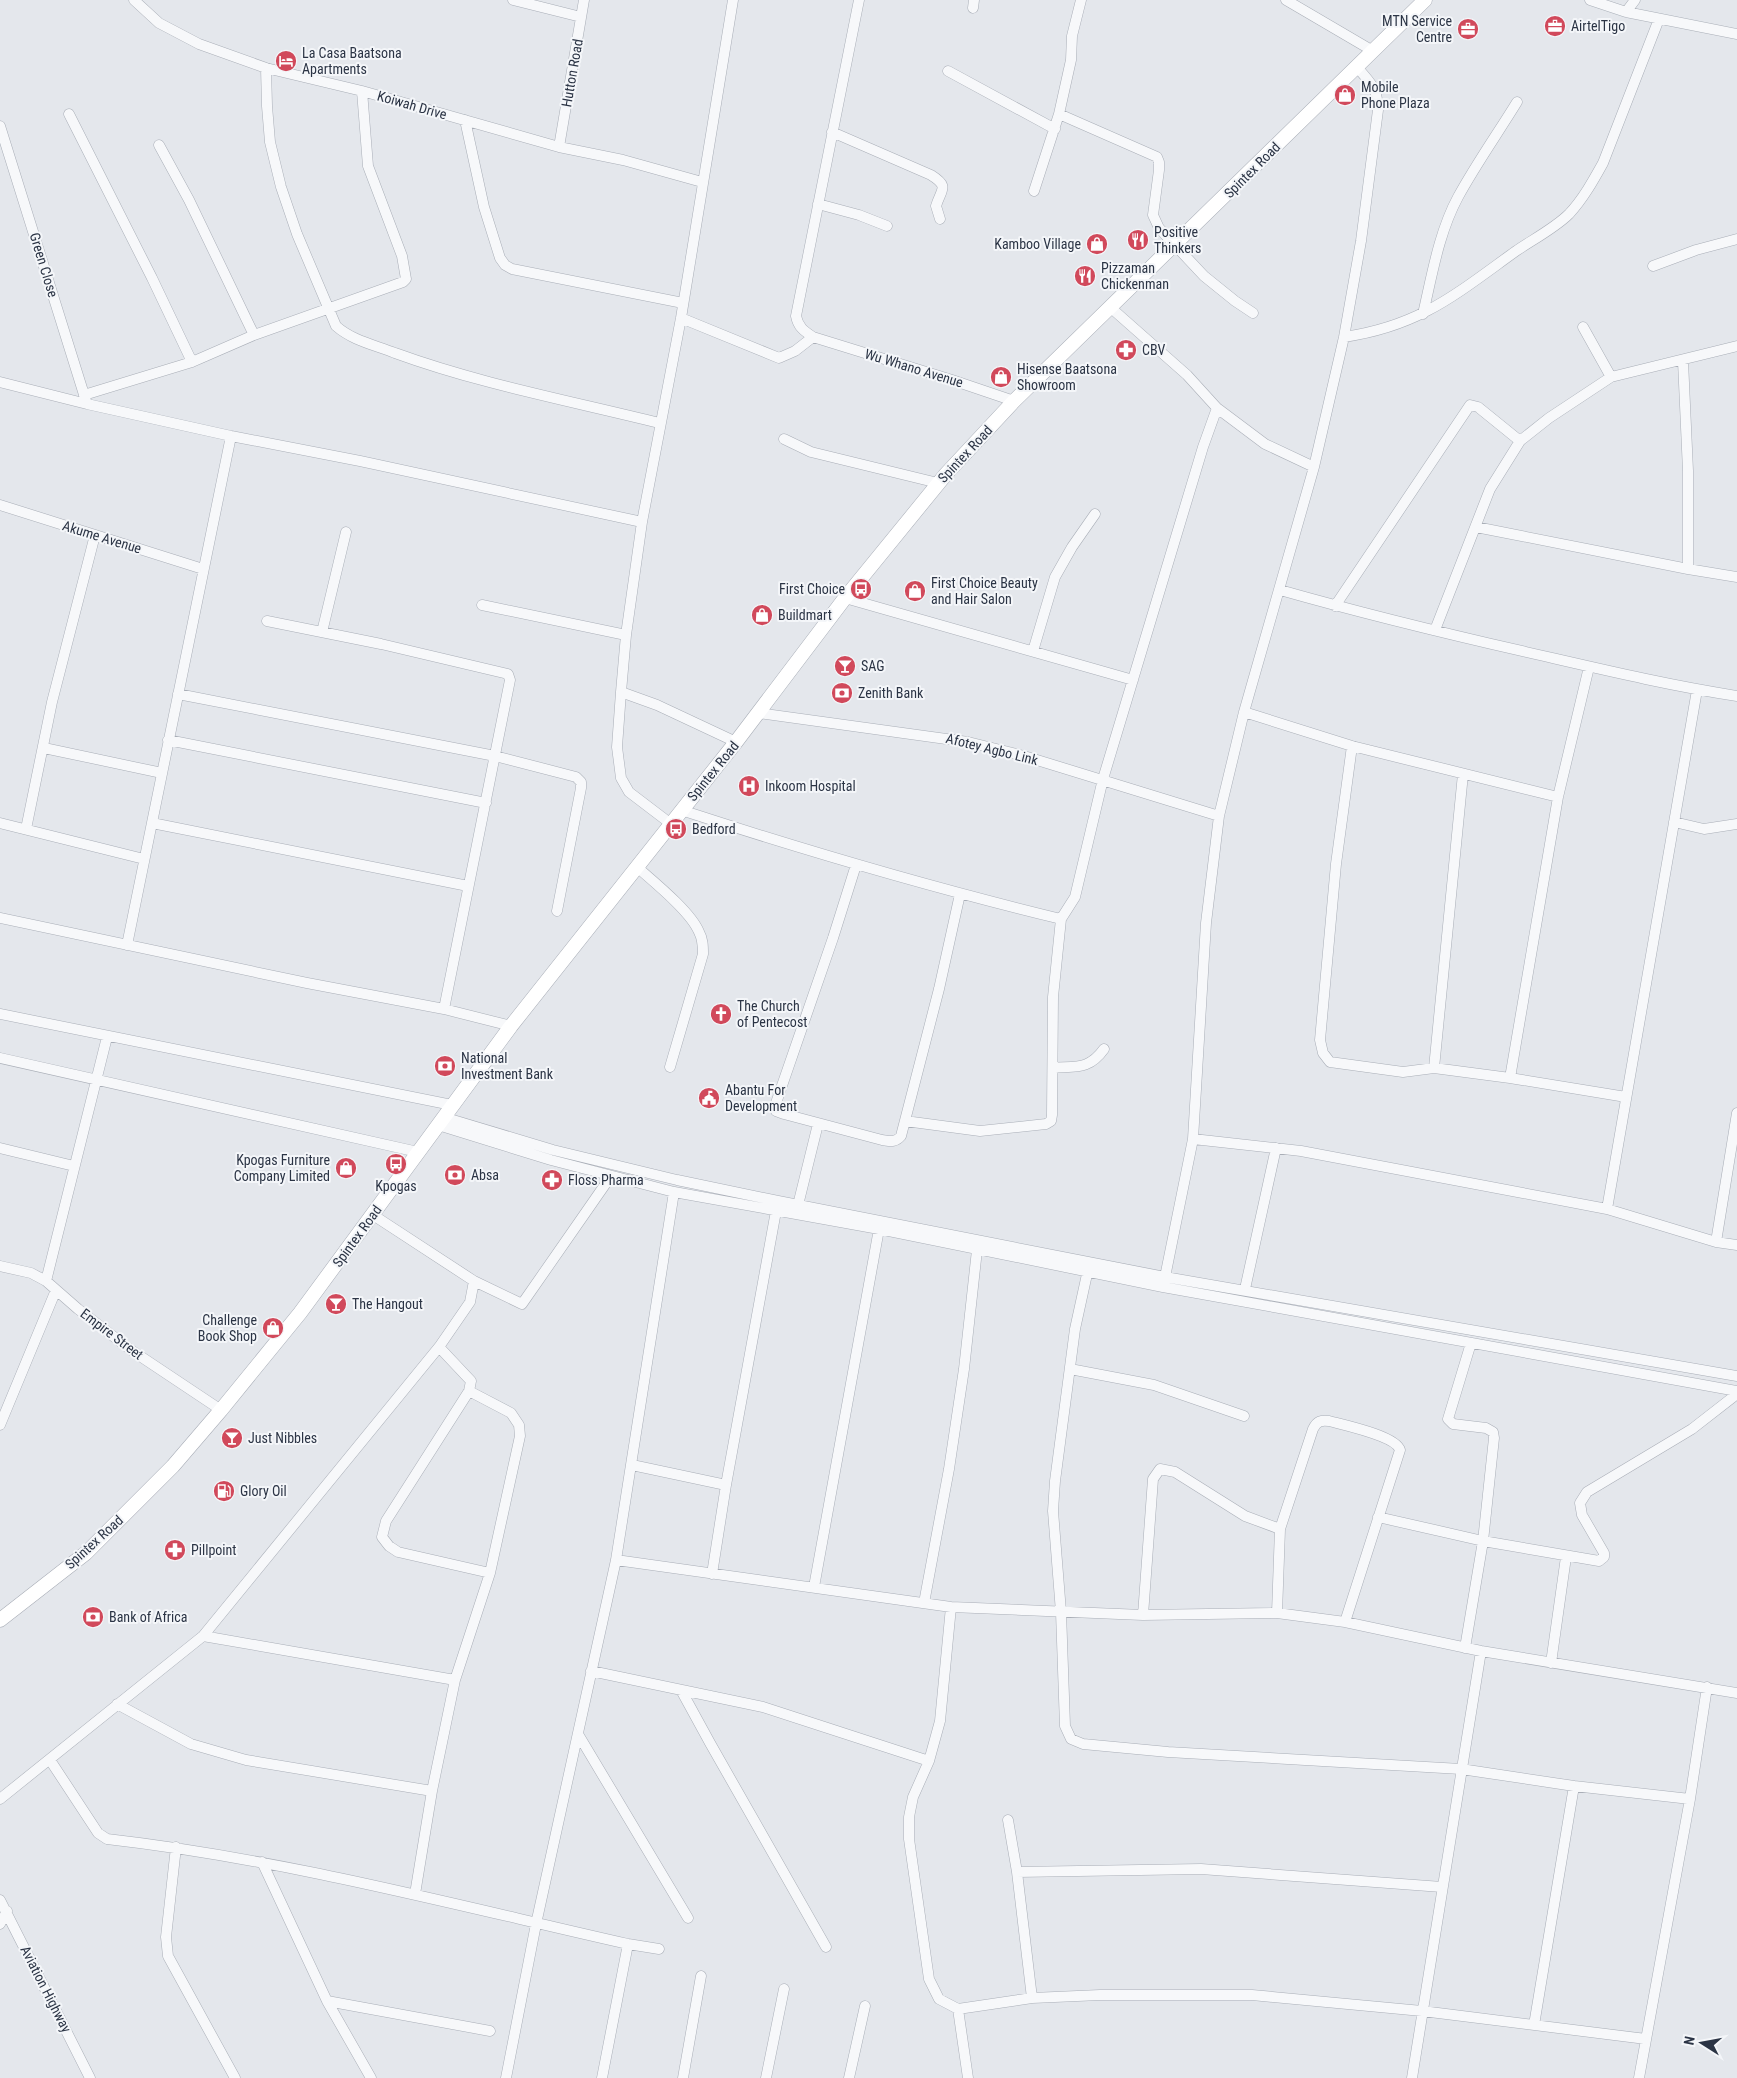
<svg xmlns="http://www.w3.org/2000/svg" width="1737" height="2078" font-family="'Roboto Condensed',sans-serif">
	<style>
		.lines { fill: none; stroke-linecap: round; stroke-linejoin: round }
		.minor-casing { stroke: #a9aeb7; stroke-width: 11 }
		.secondary-casing { stroke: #a9aeb7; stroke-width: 15 }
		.minor { stroke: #f7f8fa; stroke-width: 10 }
		.secondary { stroke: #fff; stroke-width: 14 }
		.labels { text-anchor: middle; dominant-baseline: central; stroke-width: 4; stroke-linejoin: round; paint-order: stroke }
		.poi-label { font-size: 14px; fill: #2b3445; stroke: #f4f6f9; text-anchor: start }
		.street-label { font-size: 14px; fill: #2b3445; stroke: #f4f6f9 }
	</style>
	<rect width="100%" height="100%" fill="#e4e7ec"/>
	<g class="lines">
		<!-- minor casing -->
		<g class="minor-casing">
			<path id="minor" d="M134,0l25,23 40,21 67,24 96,23 197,56 64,13 79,22
				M513,0l68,17
				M859,0l-63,316c2,11 8,15 17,21l139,43 62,21
				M1286,0l87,51
				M1590,0l36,12 111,22
				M973,8l1,-8
				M1626,12l9,-12
				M266,68l1,38 3,36 11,45 16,47 39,92c17,15 39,19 59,27 85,31 176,48 264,70
				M948,71l107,58
				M69,114l83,164 40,84
				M1059,114l98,43 2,5v8l-6,45 6,13 45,48 31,25 18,12
				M465,120l19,87 16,51 5,7 7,4 171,34
				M0,126l86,275
				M832,132l99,43c19,12 10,14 5,31l4,13
				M159,145l30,55 65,135
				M559,147l25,-147
				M1034,191l25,-77 12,-54 1,-24 9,-36
				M818,204l41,11 28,11
				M1653,266l43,-16 41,-11
				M1110,307l77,68 30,33 48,36 49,23
				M1423,314c9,-39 16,-82 35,-117 18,-33 40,-64 59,-95
				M681,318l98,40 16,-7 18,-14
				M1583,327l28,50
				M1344,337c76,-11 112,-43 172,-86 16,-11 39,-23 53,-37 14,-15 24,-33 34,-51l56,-144
				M1683,361l5,110v98
				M0,382l87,22 144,32 129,25 282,61
				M84,395l108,-33 62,-27 149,-53 3,-3 -4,-23 -34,-90 -6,-75
				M784,439l27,13 127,31
				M0,505l203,64
				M1476,527l212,42 49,8
				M1280,590c81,23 163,43 246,62 70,16 140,33 211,44
				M845,598l288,82
				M482,605l144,30
				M1335,606l135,-201 8,2 42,34
				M267,621l114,23 127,30 2,6 -66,329
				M1435,630l55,-141 30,-48 29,-23 62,-41 126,-31
				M322,632l24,-100
				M1033,651l22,-74 17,-30 23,-33
				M621,692l36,13 79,37
				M178,694l317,62 81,21 5,5v6l-24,123
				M1244,712l108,34 206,51
				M758,713l210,29 56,14 195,60
				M168,740l318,63
				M1352,746l-16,118 -16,176 3,13 7,9 73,10 31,-4 76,10 116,19
				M44,748l118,25
				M681,810c126,41 252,78 380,109
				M1674,822l30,7 33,-5
				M0,823l144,36
				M152,823l316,63
				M671,824l-42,-32 -8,-14 -4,-31 4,-55 5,-57 16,-113 39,-204 52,-318
				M26,829l26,-127 43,-167
				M856,865l-23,73 -57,165v8l8,3 98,26c8,1 13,3 19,-4l38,-147 21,-95
				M637,867c17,15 54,45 62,65 4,7 4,14 4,22l-33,113
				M0,918l307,65 137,26 67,17
				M127,945l104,-509
				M0,1014l452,91
				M0,1058l418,94
				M1053,1068c23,-2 36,2 51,-19
				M1434,1068l29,-294
				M1510,1078l48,-281 31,-130
				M443,1117l110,33 124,30 101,21 387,76 572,99
				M905,1121l75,10 66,-7 5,-3 1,-6 1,-118 8,-78 14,-22 28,-118 100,-332 14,-39
				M438,1125l113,35 123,32 205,37 284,58 574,104
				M1193,1139l108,12 306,58 109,33 21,3
				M0,1148l74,18
				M798,1205l20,-81
				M1607,1209l90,-519
				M1716,1242l21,-129
				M1089,1265l-14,64 -20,152 -2,30 8,101 4,114 6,13 12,5 85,8 293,17 113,17 116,13
				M0,1266l31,7 15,8 32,28 53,41 90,60
				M46,1281l61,-244
				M474,1281l48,23 89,-128
				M1164,1282l29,-143 13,-216 13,-107 25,-104 70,-245 30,-130 17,-96 17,-131c-1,-23 -6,-25 -21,-43
				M1245,1289l31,-141
				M439,1347l32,34 -2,10 -83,130 -4,16 7,9 9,6 92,21
				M1070,1369l84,16 90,31
				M0,1425l56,-135
				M632,1465l94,20
				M1378,1517l105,24 116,20 5,-4v-4l-22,-38 -2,-12 7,-11 105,-63 45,-35
				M616,1560l335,47 192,8 134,-2 68,9 136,29 256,42
				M712,1574l14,-89 50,-274
				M814,1587l65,-358
				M924,1603l25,-134 15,-100 13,-119
				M951,1607l-11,114 -11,40 -16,36 -4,20v22l20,140 10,20 19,10 74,-11 68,-3h152l170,16 224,28
				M1277,1613l3,-84 33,-100c4,-8 8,-9 16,-8 15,4 67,15 71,29l-55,172
				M1143,1615l10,-136 7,-10 15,3 70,44 35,13
				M203,1636l252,44
				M1465,1648l18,-107 11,-103 -1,-6 -7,-4 -33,-4 -5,-5 23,-76
				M1551,1663l15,-106
				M591,1671l172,36 166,54
				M681,1690l29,53 116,204
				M117,1704l74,40 55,16 186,31
				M578,1734l110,184
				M50,1760l48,73 9,6c176,20 348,66 521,105l31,5
				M0,1799l203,-163 236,-289 31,-45 4,-21 -101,-66
				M1008,1820l9,52 15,126
				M176,1847l-10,90 2,19 67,122
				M262,1862l65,139 44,77
				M1017,1872l184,-3 241,18
				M415,1894l17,-103 23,-111 35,-107 30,-137 -1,-11 -8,-12 -42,-22
				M0,1900l90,178
				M0,1924l7,-13
				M327,2001l163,30
				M958,2009l10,69
				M1534,2025l40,-239
				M506,2078l30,-154 80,-364 58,-368
				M602,2078l26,-134
				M683,2078l18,-102
				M766,2078l18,-89
				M849,2078l16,-72
				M1412,2078l69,-427
				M1639,2078l51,-279 17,-112"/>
		</g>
		<!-- secondary casing -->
		<g class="secondary-casing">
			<path id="secondary" d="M0,1620l86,-67 87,-87 48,-56 79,-97 211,-287 225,-284 109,-144 101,-124 68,-73 411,-401"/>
		</g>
		<!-- minor -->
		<use href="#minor" class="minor"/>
		<!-- secondary -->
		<use href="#secondary" class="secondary"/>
	</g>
	<!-- icons -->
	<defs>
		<g id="office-disc" transform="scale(1.125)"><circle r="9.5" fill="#d1495b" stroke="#f4f6f9"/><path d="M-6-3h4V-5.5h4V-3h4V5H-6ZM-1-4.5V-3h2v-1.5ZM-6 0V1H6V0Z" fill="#fff"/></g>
		<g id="hotel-disc" transform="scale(1.125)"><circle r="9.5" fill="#d1495b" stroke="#f4f6f9"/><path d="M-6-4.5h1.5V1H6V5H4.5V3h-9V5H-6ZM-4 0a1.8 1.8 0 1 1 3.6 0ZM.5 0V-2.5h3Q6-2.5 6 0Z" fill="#fff"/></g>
		<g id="shop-disc" transform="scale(1.125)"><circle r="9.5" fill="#d1495b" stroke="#f4f6f9"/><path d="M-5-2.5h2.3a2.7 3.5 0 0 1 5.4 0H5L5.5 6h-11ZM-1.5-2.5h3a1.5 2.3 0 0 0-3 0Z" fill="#fff"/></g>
		<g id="restaurant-disc" transform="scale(1.125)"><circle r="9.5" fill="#d1495b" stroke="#f4f6f9"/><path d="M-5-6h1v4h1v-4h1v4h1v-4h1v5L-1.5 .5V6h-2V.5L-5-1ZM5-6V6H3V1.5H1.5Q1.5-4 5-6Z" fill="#fff"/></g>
		<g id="pharmacy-disc" transform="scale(1.125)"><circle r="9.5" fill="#d1495b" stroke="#f4f6f9"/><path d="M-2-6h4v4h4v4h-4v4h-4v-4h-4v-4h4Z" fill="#fff"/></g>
		<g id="bus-disc" transform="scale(1.125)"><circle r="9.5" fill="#d1495b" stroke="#f4f6f9"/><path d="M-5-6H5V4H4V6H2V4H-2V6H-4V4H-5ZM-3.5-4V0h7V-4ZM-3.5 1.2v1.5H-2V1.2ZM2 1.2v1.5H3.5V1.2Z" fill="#fff"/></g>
		<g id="bar-disc" transform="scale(1.125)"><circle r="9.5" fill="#d1495b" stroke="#f4f6f9"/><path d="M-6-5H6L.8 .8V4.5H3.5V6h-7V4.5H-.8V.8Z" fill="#fff"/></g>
		<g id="bank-disc" transform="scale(1.125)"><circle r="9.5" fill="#d1495b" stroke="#f4f6f9"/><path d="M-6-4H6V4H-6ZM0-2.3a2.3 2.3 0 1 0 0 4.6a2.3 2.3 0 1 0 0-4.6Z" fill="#fff"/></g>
		<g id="hospital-disc" transform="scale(1.125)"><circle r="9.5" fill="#d1495b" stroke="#f4f6f9"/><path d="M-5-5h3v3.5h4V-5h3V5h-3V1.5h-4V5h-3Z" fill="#fff"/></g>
		<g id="church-disc" transform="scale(1.125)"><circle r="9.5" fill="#d1495b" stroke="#f4f6f9"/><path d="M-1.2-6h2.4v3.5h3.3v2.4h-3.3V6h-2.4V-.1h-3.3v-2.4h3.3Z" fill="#fff"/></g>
		<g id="civic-disc" transform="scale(1.125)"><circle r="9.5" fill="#d1495b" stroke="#f4f6f9"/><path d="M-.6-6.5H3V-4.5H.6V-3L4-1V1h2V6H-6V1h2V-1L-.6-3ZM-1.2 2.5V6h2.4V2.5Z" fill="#fff"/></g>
		<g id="fuel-disc" transform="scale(1.125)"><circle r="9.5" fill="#d1495b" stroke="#f4f6f9"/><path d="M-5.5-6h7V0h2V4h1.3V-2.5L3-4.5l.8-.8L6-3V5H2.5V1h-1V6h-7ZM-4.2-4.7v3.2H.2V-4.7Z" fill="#fff"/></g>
	</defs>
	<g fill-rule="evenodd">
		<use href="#office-disc" x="1555" y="26"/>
		<use href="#office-disc" x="1468" y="29"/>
		<use href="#hotel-disc" x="286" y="61"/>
		<use href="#shop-disc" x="1345" y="95"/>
		<use href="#restaurant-disc" x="1138" y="240"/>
		<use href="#shop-disc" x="1097" y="244"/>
		<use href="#restaurant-disc" x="1085" y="276"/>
		<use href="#pharmacy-disc" x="1126" y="350"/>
		<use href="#shop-disc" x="1001" y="377"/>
		<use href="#bus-disc" x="861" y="589"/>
		<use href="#shop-disc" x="915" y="591"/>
		<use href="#shop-disc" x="762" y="615"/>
		<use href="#bar-disc" x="845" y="666"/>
		<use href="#bank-disc" x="842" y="693"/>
		<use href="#hospital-disc" x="749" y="786"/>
		<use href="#bus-disc" x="676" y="829"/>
		<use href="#church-disc" x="721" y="1014"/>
		<use href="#bank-disc" x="445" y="1066"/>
		<use href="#civic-disc" x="709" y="1098"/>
		<use href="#bus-disc" x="396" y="1164"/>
		<use href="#shop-disc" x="346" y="1168"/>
		<use href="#bank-disc" x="455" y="1175"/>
		<use href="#pharmacy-disc" x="552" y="1180"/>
		<use href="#bar-disc" x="336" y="1304"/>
		<use href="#shop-disc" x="273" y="1328"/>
		<use href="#bar-disc" x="232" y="1438"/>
		<use href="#fuel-disc" x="224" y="1491"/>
		<use href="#pharmacy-disc" x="175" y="1550"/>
		<use href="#bank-disc" x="93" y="1617"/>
	</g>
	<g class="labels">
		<!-- poi labels -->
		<g class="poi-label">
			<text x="1452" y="21" text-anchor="end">MTN Service<tspan x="1452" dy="16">Centre</tspan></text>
			<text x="1571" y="26">AirtelTigo</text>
			<text x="302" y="53">La Casa Baatsona<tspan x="302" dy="16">Apartments</tspan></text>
			<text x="1361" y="87">Mobile<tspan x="1361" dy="16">Phone Plaza</tspan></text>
			<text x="1154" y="232">Positive<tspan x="1154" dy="16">Thinkers</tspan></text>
			<text x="1081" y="244" text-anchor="end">Kamboo Village</text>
			<text x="1101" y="268">Pizzaman<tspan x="1101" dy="16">Chickenman</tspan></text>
			<text x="1142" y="350">CBV</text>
			<text x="1017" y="369">Hisense Baatsona<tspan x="1017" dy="16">Showroom</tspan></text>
			<text x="931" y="583">First Choice Beauty<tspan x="931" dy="16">and Hair Salon</tspan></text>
			<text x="845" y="589" text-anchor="end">First Choice</text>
			<text x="778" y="615">Buildmart</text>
			<text x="861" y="666">SAG</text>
			<text x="858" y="693">Zenith Bank</text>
			<text x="765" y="786">Inkoom Hospital</text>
			<text x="692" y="829">Bedford</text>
			<text x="737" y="1006">The Church<tspan x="737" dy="16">of Pentecost</tspan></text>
			<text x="461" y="1058">National<tspan x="461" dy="16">Investment Bank</tspan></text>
			<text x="725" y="1090">Abantu For<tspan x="725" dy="16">Development</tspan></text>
			<text x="330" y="1160" text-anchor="end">Kpogas Furniture<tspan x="330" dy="16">Company Limited</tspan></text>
			<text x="471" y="1175">Absa</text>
			<text x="568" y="1180">Floss Pharma</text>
			<text x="396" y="1186" text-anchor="middle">Kpogas</text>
			<text x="352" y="1304">The Hangout</text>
			<text x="257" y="1320" text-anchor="end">Challenge<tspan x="257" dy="16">Book Shop</tspan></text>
			<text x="248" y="1438">Just Nibbles</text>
			<text x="240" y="1491">Glory Oil</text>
			<text x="191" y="1550">Pillpoint</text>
			<text x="109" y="1617">Bank of Africa</text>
		</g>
		<!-- street labels -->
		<g class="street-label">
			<text transform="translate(572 73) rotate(-80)">Hutton Road</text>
			<text transform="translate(412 105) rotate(16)">Koiwah Drive</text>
			<text transform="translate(1252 170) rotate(-45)">Spintex Road</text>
			<text transform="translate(44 265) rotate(73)">Green Close</text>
			<text transform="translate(914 368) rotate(17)">Wu Whano Avenue</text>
			<text transform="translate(965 454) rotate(-47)">Spintex Road</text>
			<text transform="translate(102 537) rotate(17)">Akume Avenue</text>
			<text transform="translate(992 749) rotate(14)">Afotey Agbo Link</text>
			<text transform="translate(713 771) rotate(-51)">Spintex Road</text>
			<text transform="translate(357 1236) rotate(-54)">Spintex Road</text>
			<text transform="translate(112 1334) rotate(37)">Empire Street</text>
			<text transform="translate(94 1542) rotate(-42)">Spintex Road</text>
			<text transform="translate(46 1989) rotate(63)">Aviation Highway</text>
		</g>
	</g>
	<!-- north arrow -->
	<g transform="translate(1702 2043) rotate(281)" stroke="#f4f6f9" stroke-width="4" paint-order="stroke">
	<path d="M0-4L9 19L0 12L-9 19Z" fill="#2b3445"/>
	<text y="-8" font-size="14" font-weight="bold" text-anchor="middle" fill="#2b3445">N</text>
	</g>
</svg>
